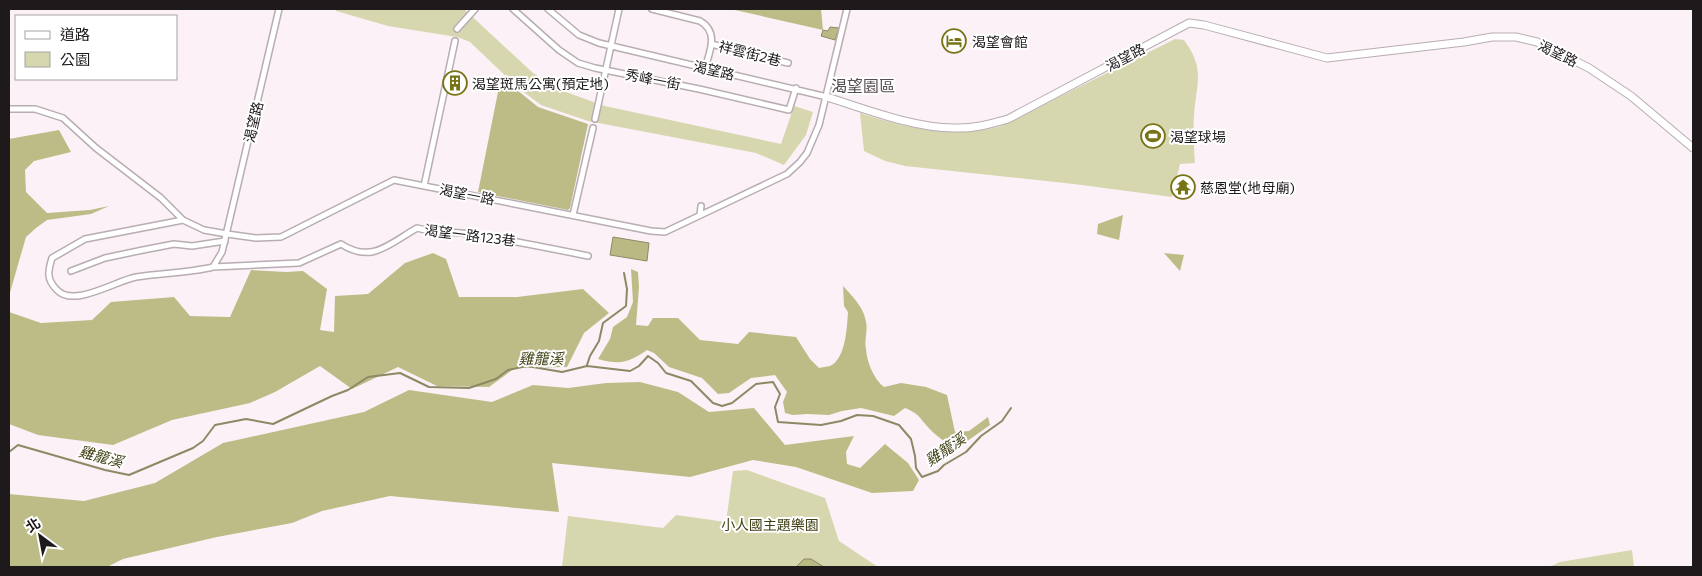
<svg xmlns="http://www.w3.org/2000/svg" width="1702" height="576" font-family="Commissioner,'Noto Sans TC',sans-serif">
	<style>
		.green { fill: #d7d7af }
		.forest { fill: #bdbc86 }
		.water { fill: #bbb983; stroke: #8c8964 }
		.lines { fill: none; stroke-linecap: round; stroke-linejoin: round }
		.stream { stroke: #8c8964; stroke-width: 2 }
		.street-casing { stroke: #b7adb2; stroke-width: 8 }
		.secondary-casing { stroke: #b7adb2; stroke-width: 9 }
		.street { stroke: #fff; stroke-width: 5 }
		.secondary { stroke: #fff; stroke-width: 7 }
		.labels { text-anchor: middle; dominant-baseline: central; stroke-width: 4; stroke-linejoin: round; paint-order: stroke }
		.poi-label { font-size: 14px; fill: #1e1a1c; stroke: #fff; text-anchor: start }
		.street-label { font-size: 14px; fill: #1e1a1c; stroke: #fff }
		.park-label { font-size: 14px; fill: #424015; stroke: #fff }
		.water-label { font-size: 15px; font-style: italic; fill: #403f14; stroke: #fff }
		.quarter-label { font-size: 16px; fill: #574e52; stroke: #fff }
	</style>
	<rect width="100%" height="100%" fill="#fcf1f7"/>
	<!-- green -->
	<path class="green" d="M336,9h128l69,64 30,18 42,15 176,38 13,-38 19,6 -7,23 -22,30 -28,-12 -168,-32 -47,-16 -24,-18 -47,-45 -13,-5 -69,-11 -52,-15z
		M1175,39l9,1c22,30 12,43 10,76 -1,15 0,32 1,47l-15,1 -8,33 -98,-13 -169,-18 -20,-5 -21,-10 -4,-38c45,15 94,26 141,13z
		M747,470l78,28 14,43 39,26h-316l6,-51 95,12 13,-13 50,7 7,-51z
		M1632,550l2,17h-85l11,-5z"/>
	<!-- forest -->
	<path class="forest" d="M734,9h87l2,21 -88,-20z
		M501,77l37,30 50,17 -18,84 -2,2 -90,-18z
		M59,130l12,22 -37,9 -9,9 1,22 21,21 43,-3 19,-4 -18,8 -44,6 -11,8 -10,9 -17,59v-157z
		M1123,215l-4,25 -22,-6 1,-10z
		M433,253l13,6 13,38h58l66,-8 26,24 -25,20 -17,34 -52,1 -26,19 -52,-1 -39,-19 -46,22 -32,-23 -45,26 -25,11 -78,17 -59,25 -75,-10 -29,-11v-112l32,11 51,-3 19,-18 63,-5 16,19 40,1 21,-47 35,2 17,-1 24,18 -7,41 14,2 1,-36 33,-2 37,-31z
		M1164,253l20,2 -4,16z
		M631,269l7,3 1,15 -3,38 12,1 5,-8h25l22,22 38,4 11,-12 47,5 14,22 9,9c3,-1 8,-1 11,-2 16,-7 17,-40 18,-54l-4,-6 -1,-20c9,10 21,21 23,36 2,9 -2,18 0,27 1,14 8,30 18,38l17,-4 25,4 21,8 8,37 14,-1 19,-14 2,8 -34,24c-10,-7 -21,-13 -29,-23 -9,-10 -8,-12 -22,-18l-11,8 -33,-8 -19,3 -13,4 -22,-1 -14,1 -8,-2 -2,-11 4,-10 -12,-17 -24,3 -22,15 -11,1 -16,-16 -33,-11 -15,-14 -7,-3c-19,13 -27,15 -49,9l12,-20 3,-12 14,-10 6,-15z
		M640,382l38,10 31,20 45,-4 31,37 69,-9 -8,16 1,12 13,4 25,-24 23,19 11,17 -6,11 -41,2 -76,-26 -43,-7 -63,17 -138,-14 7,49 -169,-16 -68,15 -30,12 -75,14 -94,22 -16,8h-98v-73l75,7 71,-18 68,-40 141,-31 45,-22 83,12 41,-17 35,3 38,-5z"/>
	<!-- water -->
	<path class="water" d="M830,27l9,1 -4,12 -14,-4 2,-6 5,1z
		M613,237l36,6 -2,18 -37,-6z
		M804,559h7l13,8h-28z"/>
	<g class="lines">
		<!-- stream -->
		<path class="stream" d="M587,365l3,-9 9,-15 4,-18 23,-17 1,-17 -3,-16
			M9,452l9,-7 87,25 24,5 64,-27 10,-7 12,-16 31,-6 27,5 59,-28 16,-6 20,-13 32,-4 29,14 40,1 27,-9 12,-9 19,-4 35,6 25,-6 43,5 9,-5 9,-10 10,7 8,10 25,8 22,22 9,3 10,-3 24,-19 17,-2 7,12 -5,13 3,15 43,3 20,-4 16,-6 16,1 26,9 12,14 4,17 1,12 6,9 16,-6 6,-6 22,-13 15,-16 21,-15 9,-13"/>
		<!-- street casing -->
		<g class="street-casing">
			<path id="street" d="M513,9l46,41 19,13 17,5 104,21 90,21 7,-22
				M548,9l31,26 20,8 228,54
				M652,9l48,12c19,11 10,30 5,47
				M457,29l18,-20
				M711,44l77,19
				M9,109h26l28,9 33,30 65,50 22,22 21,10 23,4 29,4 25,-1 113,-57 257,51 14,1 122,-58 13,-12 7,-9 12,-28 28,-116
				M595,119l24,-110
				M424,186l31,-145
				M573,215l20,-87
				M700,215l1,-9
				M183,220l-98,19 -33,19c-4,13 -6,21 5,32 17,18 58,-9 79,-13 26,-4 52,-4 77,-10l9,-15 57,-243
				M213,267l86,-4 42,-19c31,20 48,0 76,-16 18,5 35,3 53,6 40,6 79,14 118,22
				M71,271l34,-13 38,-8 31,-6 18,2 33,-5"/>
		</g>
		<!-- secondary casing -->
		<g class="secondary-casing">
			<path id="secondary" d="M827,97c38,12 87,31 127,31 19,1 36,-4 54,-9l181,-96 15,2 123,33 137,-16 28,-5h24l21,5 52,26 42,28 62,52"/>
		</g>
		<!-- street -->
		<use href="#street" class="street"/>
		<!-- secondary -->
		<use href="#secondary" class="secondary"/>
	</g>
	<!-- icons -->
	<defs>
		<g id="hotel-ring" transform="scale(1.25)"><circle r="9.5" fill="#fff" stroke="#777316" stroke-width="1.5"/><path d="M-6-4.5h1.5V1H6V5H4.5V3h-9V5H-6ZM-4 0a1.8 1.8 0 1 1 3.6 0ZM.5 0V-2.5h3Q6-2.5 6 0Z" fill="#777316"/></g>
		<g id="building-ring" transform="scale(1.25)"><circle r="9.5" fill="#fff" stroke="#777316" stroke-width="1.5"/><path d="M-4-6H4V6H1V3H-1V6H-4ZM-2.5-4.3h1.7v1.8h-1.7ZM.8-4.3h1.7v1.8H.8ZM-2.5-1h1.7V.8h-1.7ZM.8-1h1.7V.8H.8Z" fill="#777316"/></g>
		<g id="stadium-ring" transform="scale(1.25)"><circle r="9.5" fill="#fff" stroke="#777316" stroke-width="1.5"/><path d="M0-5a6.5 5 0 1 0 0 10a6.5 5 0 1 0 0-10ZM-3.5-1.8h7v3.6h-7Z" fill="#777316"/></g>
		<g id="temple-ring" transform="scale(1.25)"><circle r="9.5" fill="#fff" stroke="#777316" stroke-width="1.5"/><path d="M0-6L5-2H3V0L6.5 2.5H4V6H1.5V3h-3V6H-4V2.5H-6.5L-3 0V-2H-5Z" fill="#777316"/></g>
	</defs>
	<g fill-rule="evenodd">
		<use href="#hotel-ring" x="954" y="41"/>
		<use href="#building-ring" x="455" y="83"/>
		<use href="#stadium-ring" x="1153" y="136"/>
		<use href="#temple-ring" x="1183" y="187"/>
	</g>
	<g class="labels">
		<!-- poi labels -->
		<g class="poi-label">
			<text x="972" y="41">渴望會館</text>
			<text x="472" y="83">渴望斑馬公寓(預定地)</text>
			<text x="1170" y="136">渴望球場</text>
			<text x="1200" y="187">慈恩堂(地母廟)</text>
		</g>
		<!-- street labels -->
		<g class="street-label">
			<text transform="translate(750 53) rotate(14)">祥雲街2巷</text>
			<text transform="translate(1558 53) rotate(26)">渴望路</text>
			<text transform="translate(1125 57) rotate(-28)">渴望路</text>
			<text transform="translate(714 70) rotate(13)">渴望路</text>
			<text transform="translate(653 79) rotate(11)">秀峰一街</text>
			<text transform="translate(253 122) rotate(-77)">渴望路</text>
			<text transform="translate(467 194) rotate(11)">渴望一路</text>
			<text transform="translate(470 235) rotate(7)">渴望一路123巷</text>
		</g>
		<!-- park labels -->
		<g class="park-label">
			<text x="770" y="524">小人國主題樂園</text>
		</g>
		<!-- water labels -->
		<g class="water-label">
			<text x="541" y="358">雞籠溪</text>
			<text transform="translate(945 449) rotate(-34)">雞籠溪</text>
			<text transform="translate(101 456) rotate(15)">雞籠溪</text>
		</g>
		<!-- quarter labels -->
		<g class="quarter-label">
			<text x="863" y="85">渴望園區</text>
		</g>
	</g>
	<!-- border -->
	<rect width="1702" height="576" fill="none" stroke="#1e1a1c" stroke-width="20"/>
	<!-- legend -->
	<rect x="15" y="15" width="162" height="65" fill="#ffffff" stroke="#a5a3a4"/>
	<rect x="25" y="31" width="25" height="8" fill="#ffffff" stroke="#a5a3a4"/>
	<text x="60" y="40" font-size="15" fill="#1e1a1c">道路</text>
	<rect x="25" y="52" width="25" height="15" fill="#d7d7af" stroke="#a5a3a4"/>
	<text x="60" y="65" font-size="15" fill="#1e1a1c">公園</text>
	<!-- north arrow -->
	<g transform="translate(40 536) rotate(328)" stroke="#ffffff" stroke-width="4" paint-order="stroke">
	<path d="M0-4L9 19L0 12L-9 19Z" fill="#1e1a1c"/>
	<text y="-8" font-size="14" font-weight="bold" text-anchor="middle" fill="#1e1a1c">北</text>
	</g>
</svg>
